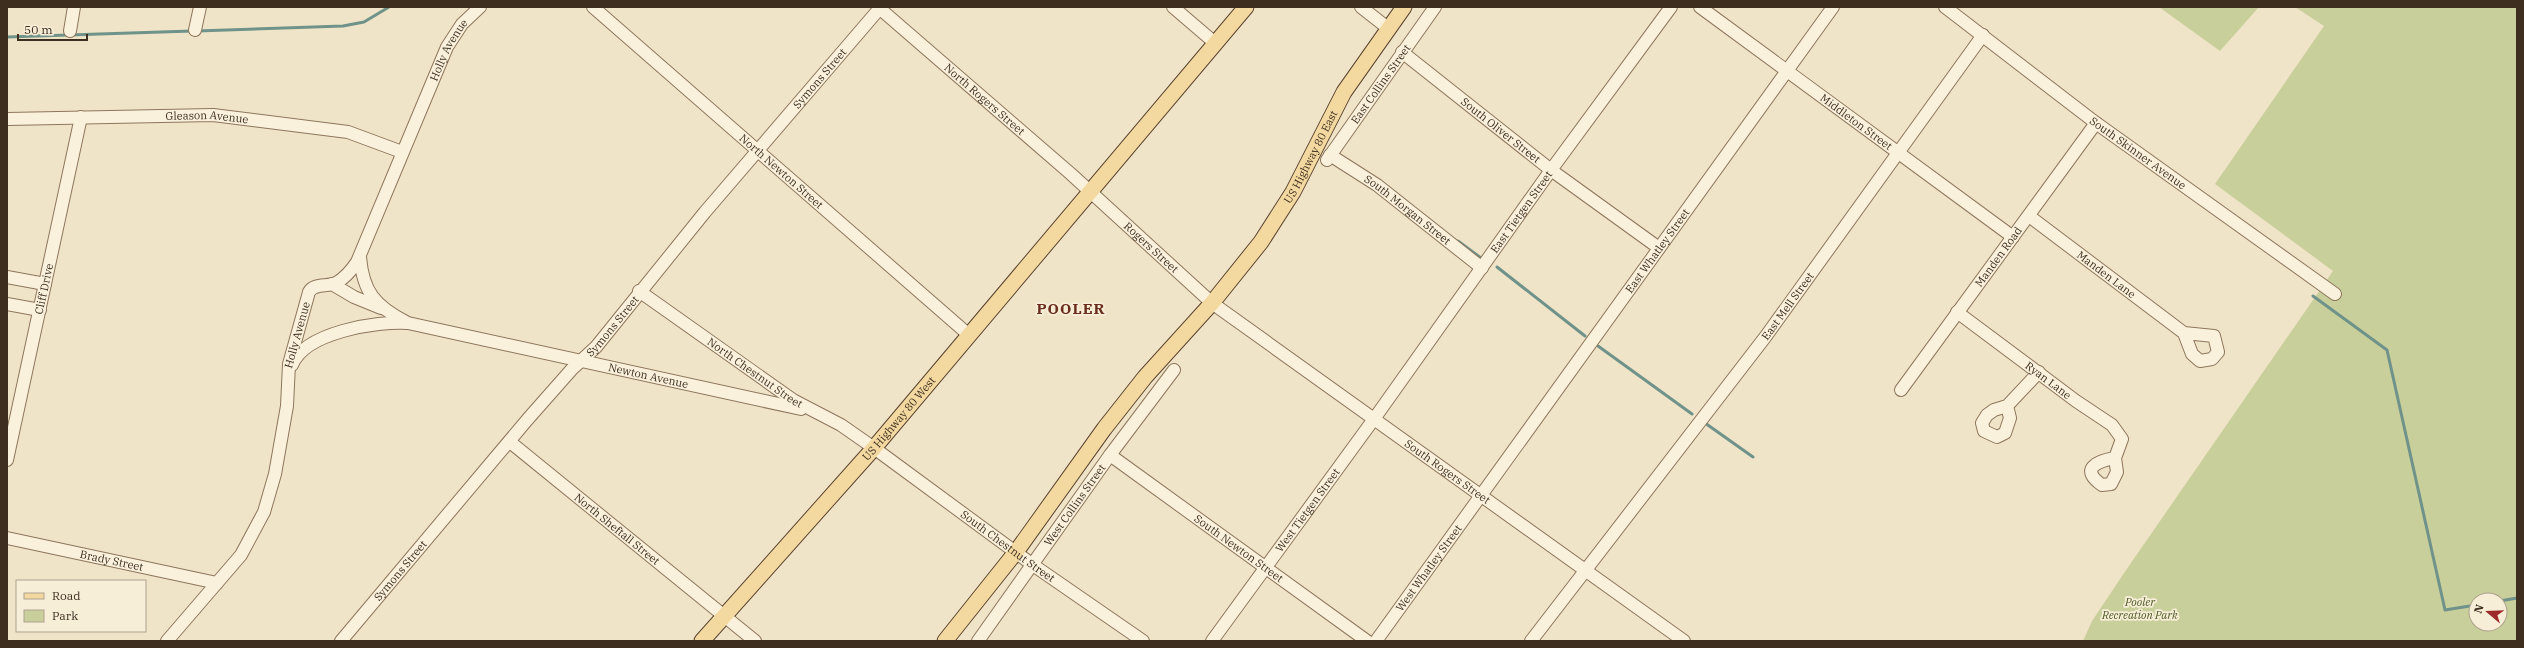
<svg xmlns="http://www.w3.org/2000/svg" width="2524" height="648" font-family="'IBM Plex Serif',serif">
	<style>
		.green { fill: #c9cf9b; fill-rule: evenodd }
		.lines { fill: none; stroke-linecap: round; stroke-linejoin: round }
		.stream { stroke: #6f938a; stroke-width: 3 }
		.minor-casing { stroke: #8d765c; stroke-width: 14 }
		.major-casing { stroke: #5b4430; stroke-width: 17 }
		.minor { stroke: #faf1dc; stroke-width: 12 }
		.major { stroke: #f3d9a0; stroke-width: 15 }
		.labels { text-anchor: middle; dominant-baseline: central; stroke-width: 3.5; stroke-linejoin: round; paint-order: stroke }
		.street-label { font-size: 11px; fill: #3d2e20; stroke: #f7eed8 }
		.park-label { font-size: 11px; font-style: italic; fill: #4d5a26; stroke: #f7eed8 }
		.district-label { font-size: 15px; font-weight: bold; letter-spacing: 1px; fill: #6b2e1e; stroke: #f7eed8 }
	</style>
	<rect width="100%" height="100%" fill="#f0e4c8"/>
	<!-- green -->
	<path class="green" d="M2159,7h100l-39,44z
		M2295,7h222v634h-434l9,-20 32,-48 209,-302 -118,-87 109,-158zM2476,600h24v24h-24z"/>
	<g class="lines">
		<!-- stream -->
		<path class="stream" d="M197,31l146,-5 21,-4 25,-15
			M7,37l185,-6
			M1458,241l23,17
			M1497,267l88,69
			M2313,296l74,54 58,260 31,-5
			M1598,346l94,68
			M1705,423l48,34
			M2500,601l17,-3"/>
		<!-- minor casing -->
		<g class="minor-casing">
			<g id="minor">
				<path id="s1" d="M593,7l376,328"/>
				<path id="s2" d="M878,7l193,167 141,129 472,338"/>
				<path d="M1173,7l42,36"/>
				<path d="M1361,7l28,22"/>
				<path id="s3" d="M1700,7l313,230"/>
				<path id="s4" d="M1945,7l151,116 239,171"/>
				<path d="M195,30l5,-23"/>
				<path d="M70,31l4,-24"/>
				<path id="s5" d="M1402,52l149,118 108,78"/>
				<path id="s6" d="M7,119l206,-4 135,17 54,20"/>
				<path id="s7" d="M1330,155l47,30 105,83"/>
				<path id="s8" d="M1327,160l108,-153"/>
				<path id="s9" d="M2029,216l155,117 30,3 4,16 -6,7 -12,2 -8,-7 -8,-21"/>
				<path d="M360,257c3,35 15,49 46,65"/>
				<path d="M7,277l38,7"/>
				<path d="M332,284l22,13 27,11"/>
				<path id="s10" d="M639,291l154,109 48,25 33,23 159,117 110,76"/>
				<path d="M7,304l33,6"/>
				<path id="s11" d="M1957,312l119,89 36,24 10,14 -7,19c-18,3 -36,11 -13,27l9,-1 6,-12 -2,-14"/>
				<path id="s12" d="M292,365c13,-33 85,-44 116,-42l393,86"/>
				<path id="s13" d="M1901,390l195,-267"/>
				<path d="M2007,406l3,12 -5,15 -8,4 -13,-6 -2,-8 5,-8 7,-5 13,-4 32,-34"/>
				<path id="s14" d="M510,442l245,199"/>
				<path id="s15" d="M1110,455l257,186"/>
				<path id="s16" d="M7,460l74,-343"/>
				<path id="s17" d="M7,538l210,45"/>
				<path id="s18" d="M167,641l74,-86 23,-43 11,-38 12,-68 2,-42 20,-72c5,-9 18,-5 27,-9 9,-5 15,-12 21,-21l90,-215 15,-23 18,-17"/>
				<path id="s19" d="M341,641l186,-221 45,-51 24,-22 109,-135 175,-204"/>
				<path id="s20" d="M978,641l132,-186 64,-85"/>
				<path id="s21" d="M1212,641l167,-229 172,-242 120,-163"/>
				<path id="s22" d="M1376,641l457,-634"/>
				<path id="s23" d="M1531,641l235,-305 217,-301"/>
			</g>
		</g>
		<!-- major casing -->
		<g class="major-casing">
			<g id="major">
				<path id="s24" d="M702,641l172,-193 372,-441"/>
				<path id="s25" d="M945,641l71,-89 88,-123 41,-52 67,-74 49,-61 32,-50 51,-100 60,-85"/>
			</g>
		</g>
		<!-- minor -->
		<use href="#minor" class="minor"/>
		<!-- major -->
		<use href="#major" class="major"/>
	</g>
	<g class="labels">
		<!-- street labels -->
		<g class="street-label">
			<text stroke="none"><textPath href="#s18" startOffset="678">Holly Avenue</textPath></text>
			<text stroke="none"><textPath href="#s19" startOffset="739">Symons Street</textPath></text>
			<text stroke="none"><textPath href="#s8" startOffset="93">East Collins Street</textPath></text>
			<text stroke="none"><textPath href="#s2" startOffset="141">North Rogers Street</textPath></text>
			<text stroke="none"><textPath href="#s6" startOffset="200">Gleason Avenue</textPath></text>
			<text stroke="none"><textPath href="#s3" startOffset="194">Middleton Street</textPath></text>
			<text stroke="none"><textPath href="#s5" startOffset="126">South Oliver Street</textPath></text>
			<text stroke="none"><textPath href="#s4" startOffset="242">South Skinner Avenue</textPath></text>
			<text stroke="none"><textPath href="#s25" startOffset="608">US Highway 80 East</textPath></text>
			<text stroke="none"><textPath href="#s1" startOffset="250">North Newton Street</textPath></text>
			<text stroke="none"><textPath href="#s7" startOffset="95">South Morgan Street</textPath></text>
			<text stroke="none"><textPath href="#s21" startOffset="529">East Tietgen Street</textPath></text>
			<text stroke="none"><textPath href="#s2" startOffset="364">Rogers Street</textPath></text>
			<text stroke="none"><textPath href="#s22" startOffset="481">East Whatley Street</textPath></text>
			<text stroke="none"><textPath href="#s13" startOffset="165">Manden Road</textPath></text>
			<text stroke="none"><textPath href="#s9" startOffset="97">Manden Lane</textPath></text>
			<text stroke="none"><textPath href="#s16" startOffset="175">Cliff Drive</textPath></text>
			<text stroke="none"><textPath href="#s23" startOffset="422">East Mell Street</textPath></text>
			<text stroke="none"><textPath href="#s19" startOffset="416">Symons Street</textPath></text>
			<text stroke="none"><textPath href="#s18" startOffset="343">Holly Avenue</textPath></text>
			<text stroke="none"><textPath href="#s10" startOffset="142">North Chestnut Street</textPath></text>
			<text stroke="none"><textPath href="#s12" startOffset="375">Newton Avenue</textPath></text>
			<text stroke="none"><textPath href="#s11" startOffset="114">Ryan Lane</textPath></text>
			<text stroke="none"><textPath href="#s24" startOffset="297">US Highway 80 West</textPath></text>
			<text stroke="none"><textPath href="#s2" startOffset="736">South Rogers Street</textPath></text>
			<text stroke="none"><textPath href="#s20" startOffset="167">West Collins Street</textPath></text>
			<text stroke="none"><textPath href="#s21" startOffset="162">West Tietgen Street</textPath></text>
			<text stroke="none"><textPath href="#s14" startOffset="138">North Sheftall Street</textPath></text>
			<text stroke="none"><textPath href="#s10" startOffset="449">South Chestnut Street</textPath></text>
			<text stroke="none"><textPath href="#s15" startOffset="159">South Newton Street</textPath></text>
			<text stroke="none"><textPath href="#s17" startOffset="107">Brady Street</textPath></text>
			<text stroke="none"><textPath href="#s22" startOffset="90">West Whatley Street</textPath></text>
			<text stroke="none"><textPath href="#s19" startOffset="92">Symons Street</textPath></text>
		</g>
		<!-- park labels -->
		<g class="park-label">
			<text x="2140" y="602">Pooler<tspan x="2140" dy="13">Recreation Park</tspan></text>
		</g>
		<!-- district labels -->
		<g class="district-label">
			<text x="1071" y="308">POOLER</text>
		</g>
	</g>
	<!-- border -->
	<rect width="2524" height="648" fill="none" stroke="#3d2e20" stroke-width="16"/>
	<!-- legend -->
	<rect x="16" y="580" width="130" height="52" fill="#f7eed8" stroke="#ada18e"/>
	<rect x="24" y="593" width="20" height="6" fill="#f3d9a0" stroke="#ada18e"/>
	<text x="52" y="600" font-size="12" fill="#3d2e20">Road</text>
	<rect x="24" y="610" width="20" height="12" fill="#c9cf9b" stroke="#ada18e"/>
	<text x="52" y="620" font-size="12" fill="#3d2e20">Park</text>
	<!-- north arrow -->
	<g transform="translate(2488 612) rotate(289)"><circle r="19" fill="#f7eed8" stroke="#ada18e"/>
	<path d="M0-3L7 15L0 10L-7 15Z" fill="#9e2a2b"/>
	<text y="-6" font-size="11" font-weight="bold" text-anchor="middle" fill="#3d2e20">N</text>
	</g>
	<!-- scale -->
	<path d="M18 34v6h69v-6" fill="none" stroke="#3d2e20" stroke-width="2"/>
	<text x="24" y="34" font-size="12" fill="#3d2e20" stroke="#f7eed8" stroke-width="3" paint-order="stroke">50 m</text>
</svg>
